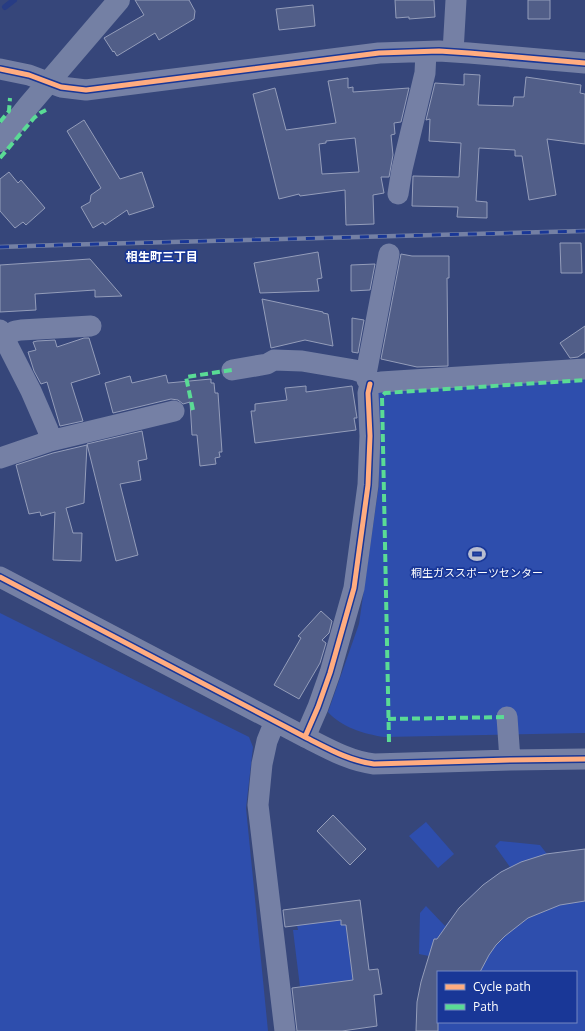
<svg xmlns="http://www.w3.org/2000/svg" width="585" height="1031" font-family="'Open Sans','Noto Sans JP',sans-serif">
	<style>
		.green { fill: #2e4ead; fill-rule: evenodd }
		.lines { fill: none; stroke-linecap: round; stroke-linejoin: round }
		.stream { stroke: #273c84; stroke-width: 6 }
		.building { fill: #515e88; stroke: #949dba; fill-rule: evenodd }
		.minor { stroke: #7580a5; stroke-width: 21 }
		.highway { stroke: #7480a4; stroke-width: 22 }
		.rail-casing { stroke: #7480a4; stroke-width: 4.5 }
		.rail { stroke: #193797; stroke-width: 3; stroke-dasharray: 9; stroke-linecap: butt }
		.quiet { stroke: #5adb95; stroke-width: 4; stroke-dasharray: 8 4; stroke-linecap: butt }
		.cycleway-casing { stroke: #193797; stroke-width: 8 }
		.cycleway { stroke: #ffac80; stroke-width: 5 }
		.labels { text-anchor: middle; dominant-baseline: central; stroke-width: 3.5; stroke-linejoin: round; paint-order: stroke }
		.poi-label { font-size: 11px; fill: #fff; stroke: #193797 }
		.neighbourhood-label { font-size: 12px; font-weight: bold; fill: #fff; stroke: #193797 }
	</style>
	<rect width="100%" height="100%" fill="#36467a"/>
	<!-- green -->
	<path class="green" d="M585,375v358l-201,4c-20,-3 -43,-10 -56,-25l31,-88 20,-140 -2,-90 4,-6z
		M0,613l249,124 4,10 -7,61 22,223h-268z
		M426,822l28,32 -16,14 -29,-32z
		M500,841l40,4 7,9 38,-5v182h-168l12,-75 -10,-2 1,-41 6,-7 19,20c19,-24 38,-45 65,-59l-15,-21zM438,972h138v50h-138z
		M341,920v5h5l7,55 -53,7 -7,-57h5l-1,-5z"/>
	<g class="lines">
		<!-- stream -->
		<path class="stream" d="M5,7l9,-7"/>
	</g>
	<!-- building -->
	<path class="building" d="M135,0h54l6,11 -1,8 -35,21 -4,-7 -38,23 -3,-5 -1,1 -9,-14 40,-23z
		M395,0h39l1,17 -26,2v-2l-13,1z
		M528,0h22v19h-22z
		M313,5l2,21 -36,4 -3,-21z
		M464,74l16,1 -2,30 35,1 1,-9h10l2,-20 55,8 -1,8 5,1v50l-38,-5 9,56 -27,5 -7,-44h-7v-6l-36,-2 -3,53 11,1v16l-30,-1 1,-10 -46,-1 1,-30 46,1 2,-34 -32,-2 1,-22 -4,1 9,-37 29,2z
		M348,78v10l5,-1v5l56,-4 -8,34 -7,1 1,11 -4,1 2,20 -4,22h-8l3,16 -11,2 1,29 -28,1 -1,-35 -45,6 -1,-2 -20,5 -26,-105 22,-6 11,42 50,-7 -8,-42zM355,138l4,34 -37,2 -3,-30 7,-1v-2z
		M84,120l36,59 22,-7 12,35 -25,8 -2,-5 -22,15 -2,-3 -10,6 -12,-21 9,-5 1,-7 10,-7 -34,-57z
		M9,172l9,11 3,-3 24,28 -19,17 -3,-3 -8,6 -15,-17v-32z
		M560,243h21l1,30h-21z
		M318,252l4,26 -5,1 2,12 -59,2 -6,-30z
		M401,254l11,2h37v22h-2l1,88 -31,1 -36,-8z
		M90,259l32,37 -27,1v-7l-60,4 1,16 -36,2v-47z
		M375,264l-5,26 -19,1v-26z
		M262,299l61,13v1l5,1 5,32 -28,-6 -34,8z
		M352,318l12,2 -6,33 -6,-1z
		M585,326v26l-7,5 -8,1 -10,-15z
		M84,338h5l11,36 -29,9 12,38 -23,5 -13,-44 -6,2 -7,-13 -6,-19 8,-2 -3,-8 4,-1 18,-1 2,7z
		M166,375l2,8 43,-4v4h3l1,10h3l4,59h-3l1,5 -5,1 1,6 -16,2 -3,-31h-5l-2,-33 -7,2 -5,-4 -7,-1 -58,14 -8,-30 25,-7 2,7z
		M306,386v6l46,-6 5,32h-3l2,12 -101,13 -4,-32h4v-7l32,-4 -2,-12z
		M142,431l5,28 -9,2 3,19 -21,4 18,71 -22,6 -29,-117z
		M87,445l-3,58 -18,5 7,25h9l-1,28 -28,-1 2,-48 -14,4 -1,-4 -11,2 -13,-49 37,-12z
		M321,611l11,10 -3,12 -7,7 4,3 -6,20 -21,36 -25,-14 27,-47 -3,-2z
		M333,815l33,34 -16,16 -33,-34z
		M585,849v52l-25,4 -32,13 -23,18 -9,9 -7,10 -9,17h-42v59h-22l1,-29 4,-20 13,-43h3l22,-31 24,-23 18,-13 20,-10 25,-8z
		M360,900l9,70 9,-1 4,25 -8,1 3,31 -35,5h-45l-5,-43 61,-8 -7,-55h-5v-5l-56,7 -2,-17z"/>
	<g class="lines">
		<!-- minor -->
		<path class="minor" d="M453,52l3,-52
			M0,69l29,6 32,12 25,3 293,-37 60,-2 30,2 116,10
			M398,194l4,-25 23,-96 1,-21
			M0,330l31,61 17,39 2,11
			M4,337l11,-6 6,-1 70,-4
			M232,370l35,-6 7,-4 28,1 53,9 11,4
			M370,384l11,-2 204,-13
			M370,384l-3,-4 -1,-6 23,-120
			M0,458l50,-17 124,-30
			M0,577l305,160c22,11 44,24 69,27l136,-4 75,-1
			M507,717l3,43
			M275,721l-8,20 -5,23 -4,41 27,226
			M305,737l13,-30 12,-34 24,-85 14,-103 2,-49 -2,-43 2,-9"/>
		<!-- highway -->
		<path class="highway" d="M0,141l29,-36 90,-105"/>
		<!-- rail casing -->
		<g class="rail-casing">
			<path id="rail" d="M0,247l59,-2 526,-14"/>
		</g>
		<!-- rail -->
		<use href="#rail" class="rail"/>
		<!-- quiet -->
		<path class="quiet" d="M0,122l9,-11 1,-13
			M0,158l34,-40 6,-5 6,-3
			M193,410l-7,-33 46,-7
			M388,719l119,-2
			M389,742l-7,-346 3,-3 200,-13"/>
		<!-- cycleway casing -->
		<g class="cycleway-casing">
			<path id="cycleway" d="M0,69l29,6 32,12 25,3 293,-37 60,-2 30,2 116,10
				M0,577l305,160c22,11 44,24 69,27l136,-4 75,-1
				M305,737l13,-30 12,-34 24,-85 14,-103 2,-49 -2,-43 2,-9"/>
		</g>
		<!-- cycleway -->
		<use href="#cycleway" class="cycleway"/>
	</g>
	<!-- icons -->
	<defs>
		<g id="stadium-bare" transform="scale(1.38)"><path d="M0-5a6.5 5 0 1 0 0 10a6.5 5 0 1 0 0-10ZM-3.5-1.8h7v3.6h-7Z" fill="#b9bed0" stroke="#193797" stroke-width="2.5" paint-order="stroke"/></g>
	</defs>
	<g fill-rule="evenodd">
		<use href="#stadium-bare" x="477" y="554"/>
	</g>
	<g class="labels">
		<!-- poi labels -->
		<g class="poi-label">
			<text x="477" y="572">桐生ガススポーツセンター</text>
		</g>
		<!-- neighbourhood labels -->
		<g class="neighbourhood-label">
			<text x="162" y="256">相生町三丁目</text>
		</g>
	</g>
	<!-- legend -->
	<rect x="437" y="971" width="140" height="52" fill="#193797" stroke="#7587c1"/>
	<rect x="445" y="984" width="20" height="6" fill="#ffac80" stroke="#7587c1"/>
	<text x="473" y="991" font-size="12" fill="#ffffff">Cycle path</text>
	<rect x="445" y="1004" width="20" height="6" fill="#5adb95" stroke="#7587c1"/>
	<text x="473" y="1011" font-size="12" fill="#ffffff">Path</text>
</svg>
